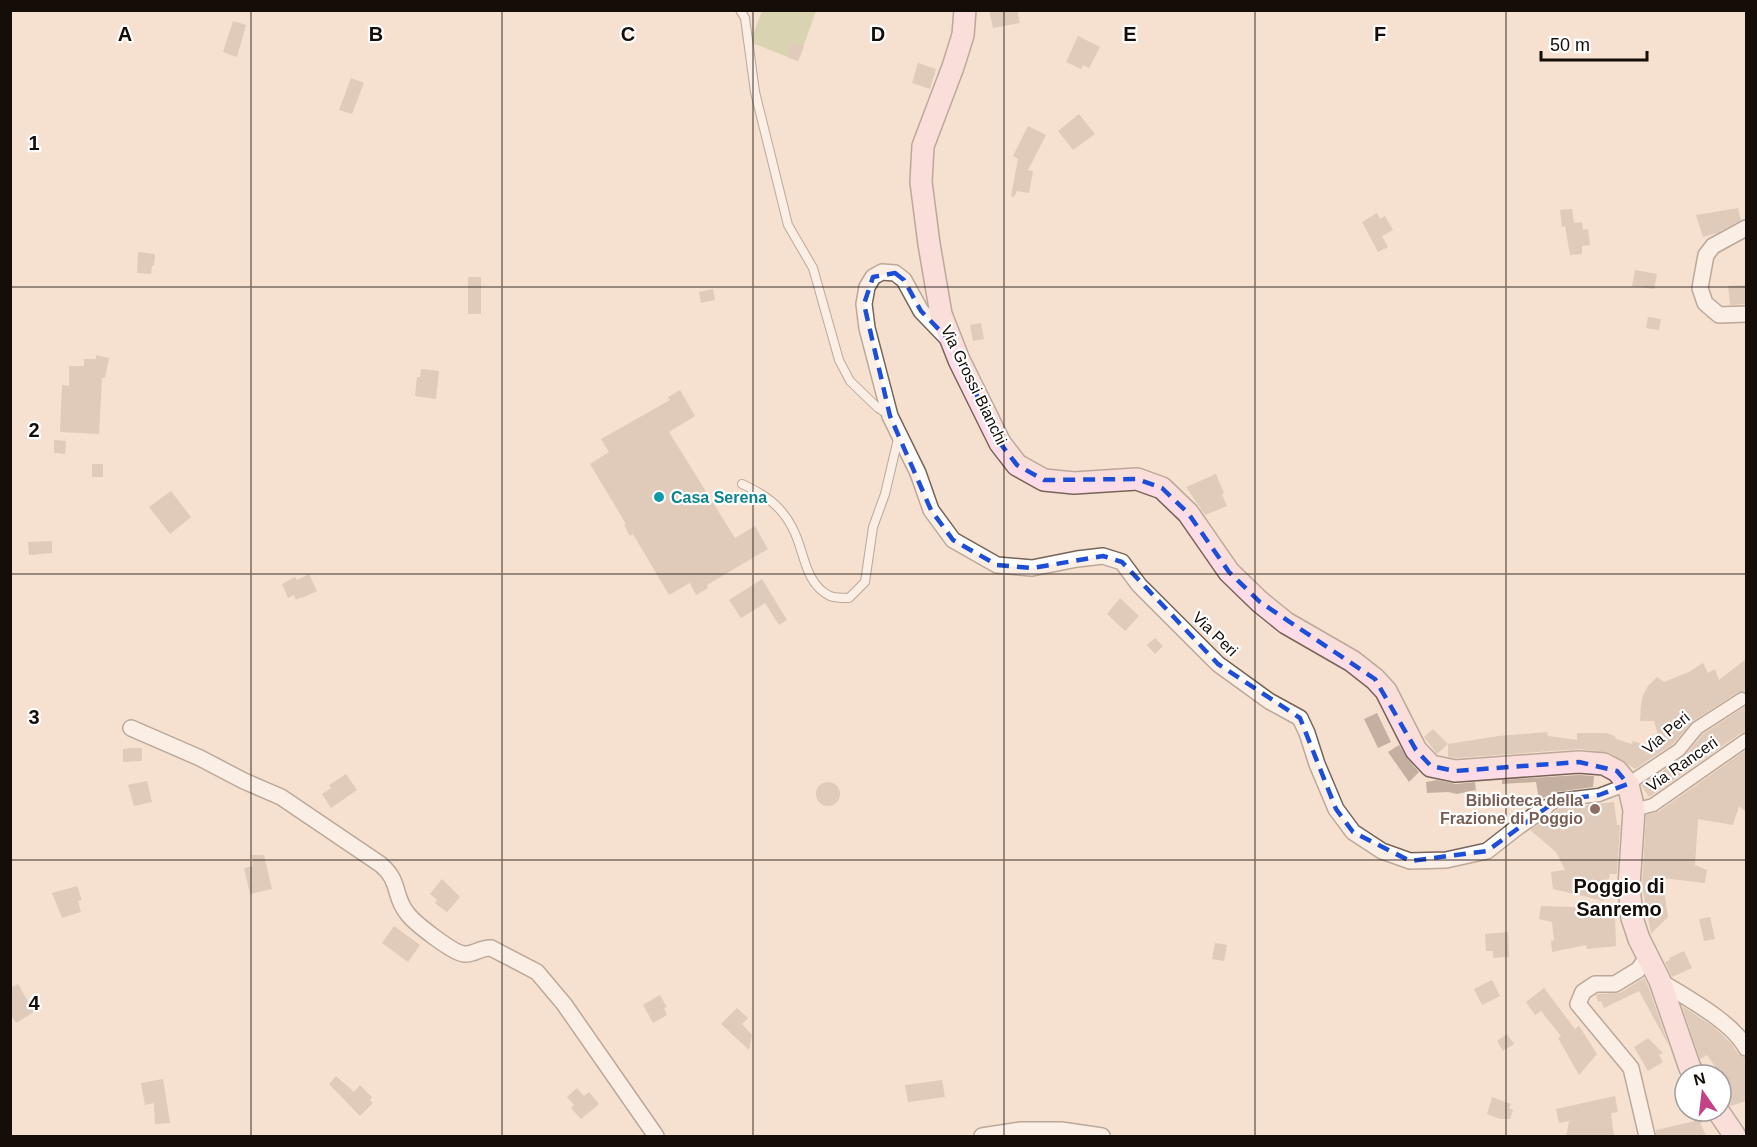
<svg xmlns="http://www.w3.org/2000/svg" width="1757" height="1147" font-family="Helvetica,sans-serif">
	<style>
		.green { fill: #b8c38e }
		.building { fill: #c5afa1 }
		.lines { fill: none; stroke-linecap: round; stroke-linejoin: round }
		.service-casing { stroke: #776456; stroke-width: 10 }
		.pedestrian-casing { stroke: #776456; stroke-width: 15 }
		.minor-casing { stroke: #776456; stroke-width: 18 }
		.secondary-casing { stroke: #776456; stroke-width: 24 }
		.service { stroke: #fff; stroke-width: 8 }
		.pedestrian { stroke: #fff; stroke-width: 12 }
		.minor { stroke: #fff; stroke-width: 15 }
		.secondary { stroke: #fedce7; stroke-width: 21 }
		.marked { fill: none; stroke: #1d4ed8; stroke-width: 4.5; stroke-dasharray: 12 8; stroke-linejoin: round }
		.grid { fill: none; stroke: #140d08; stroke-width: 1.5; stroke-opacity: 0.55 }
		.culture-dot { fill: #0f9aa8; stroke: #fff; stroke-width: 2 }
		.education-dot { fill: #8d6e63; stroke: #fff; stroke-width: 2 }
		.labels { text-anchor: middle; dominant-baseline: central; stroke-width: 4.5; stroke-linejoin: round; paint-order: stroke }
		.street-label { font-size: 16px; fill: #140d08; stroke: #fff }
		.culture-label { font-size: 16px; font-weight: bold; fill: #0d838f; stroke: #fff; text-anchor: start }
		.education-label { font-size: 16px; font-weight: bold; fill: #785e54; stroke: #fff; text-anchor: end }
		.quarter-label { font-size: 20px; font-weight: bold; fill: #140d08; stroke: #fff }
		.grid-label { font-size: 20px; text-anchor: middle; font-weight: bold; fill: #140d08; stroke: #fff; stroke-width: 4.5; stroke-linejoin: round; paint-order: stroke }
	</style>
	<rect width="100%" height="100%" fill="#f5e0cf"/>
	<!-- green -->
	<path class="green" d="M762,11h54l-18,50 -48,-19z"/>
	<!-- building -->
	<path class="building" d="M989,10h28l3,13 -27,5z
		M233,21l13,4 -9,32 -14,-5z
		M1078,36l22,11 -11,21 -6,-3 -2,4 -15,-7z
		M792,42l12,5 -6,14 -11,-4z
		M918,63l18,6 -6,20 -18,-6z
		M351,78l13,5 -12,31 -13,-4z
		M1079,114l16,20 -22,16 -15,-19z
		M1028,126l18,9 -18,35 5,1 -4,22 -12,-2 -3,6 -3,-1 7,-37 -5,-3z
		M1738,208l3,12 -24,13 -14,4 -7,-22z
		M1572,209l2,14 8,-1 1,8 5,-1 2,16 -8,1v8l-12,1 -5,-29 -3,1 -2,-17z
		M1377,213l3,6 5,-3 8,14 -11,6 6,11 -10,5 -16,-30z
		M138,252l17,2 -1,12h-2l-1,8 -14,-1z
		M1635,270l22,4 -3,15 -22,-3z
		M468,277h13v37h-13z
		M1746,285v19l-16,1 -2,-19z
		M713,289l2,11 -14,3 -2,-11z
		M1648,317l13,2 -2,11 -13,-2z
		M981,323l3,16 -11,2 -3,-16z
		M96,355l13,3 -4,20h-3l-3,56 -39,-2 2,-47 7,1v-20h15v-7h12z
		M421,369l18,2 -3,28 -21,-3 2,-19h3z
		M680,390l15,26 -26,16 66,106 20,-12 13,23 -61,36 1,3 -12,7 -6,-12 -21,12 -36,-61 -3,2 -6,-11 2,-1 -36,-60 19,-12 -8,-13 69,-39 -2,-3z
		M54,440l12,1 -1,13 -11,-1z
		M92,464h11v13h-11z
		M1216,474l8,19 -2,1 5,12 -22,9 -19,-28z
		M171,491l20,26 -21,17 -21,-27z
		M52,541v12l-23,2 -1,-13z
		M309,574l8,17 -15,7v-1l-6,3 -2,-5 -6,3 -6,-14 13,-7 2,3z
		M762,579l25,41 -8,5 -14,-22 -24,15 -12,-18z
		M1120,598l19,18 -14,15 -18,-17z
		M1155,638l8,8 -8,8 -8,-9z
		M1746,659v33h-8l-45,29 -20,23 -38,25 -25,-16 -30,-4 -124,9 -8,-1v-13l50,-8 37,-3 12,-1 1,4 29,4v-7h29l9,3 1,3 16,5 1,-3 8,3 7,6 11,-12 -5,-17h-14l1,-17 2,-9 5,-9 9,-9 7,5 25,-10 14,-9 5,10 7,-4 4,11z
		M1746,706v26l-5,1 -92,64 -8,-12 43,-28 19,-23z
		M1377,713l14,29 -13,6 -14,-29z
		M1433,729l15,15 -11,10 -13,-17z
		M1399,745l8,13 12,14 -10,10 -21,-30z
		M132,748h10v13l-19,1v-13z
		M1746,750v62l-7,-6 -6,19 -35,-6 -3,46 12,5 -2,13 -43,-5 6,39 -17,17 -9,-48 4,-71 12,-3z
		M346,774l11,16 -26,18 -9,-14 9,-6 -2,-3z
		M1579,775l15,1 -1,11 -37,5 -17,8 -3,-18 -34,2v-4z
		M1437,780l19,4 19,-2 1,8 -19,4 -9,-2 -21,1 -1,-11z
		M147,781l5,21 -18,4 -6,-21z
		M816 794a12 12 0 1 1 24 0a12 12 0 1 1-24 0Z
		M1614,802l3,23h3l-3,49h-7l-6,27 -51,-12 -2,-17 14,-2 -9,-18 -26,-22 30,-22z
		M252,855h12l8,34 -22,5 -6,-26 9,-2z
		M442,879l18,18 -13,15 -12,-9 2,-3 -7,-6z
		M77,886l5,14 -4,1 3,11 -19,6 -10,-25z
		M1541,906l69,2v7h5l1,31 -29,3 -1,-4 -34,7 -1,-11 3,-1 -2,-18 -13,-3z
		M1710,917l5,22 -11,2 -5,-22z
		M394,926l26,19 -12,17 -26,-19z
		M1508,932l1,25 -16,1v-7h-7l-1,-17z
		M1215,943l12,2 -3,16 -12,-2z
		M1684,951l8,17 -20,9 -7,-15 5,-2 -1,-2z
		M1644,978l4,8 21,60 -30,-55 -35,17 -3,-7 -3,1 -2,-7 2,-1 22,-1z
		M1492,980l8,16 -18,9 -8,-16z
		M18,984l16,28 -18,11 -6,-10v-25z
		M1544,988l31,41 4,-3 18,28 -18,21 -21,-37 3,-2 -20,-25 -6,4 -9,-13z
		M660,995l7,12 -3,1 3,7 -14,8 -10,-18z
		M1682,1006l32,21 18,17 6,10 8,4v43l-16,5 -9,-7v-24l-14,-20 -7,4z
		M737,1008l11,10 -6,6 10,11 -3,15 -28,-26z
		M1507,1034l7,10 -11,7 -6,-10z
		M1648,1038l15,15 -4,2 4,7 -15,9 -14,-24z
		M336,1076l18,16 6,-7 12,12 -2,3 3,3 -13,13 -31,-32z
		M163,1079l7,44 -15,1 -1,-21 -9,2 -4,-22z
		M942,1080l3,17 -37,5 -3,-17z
		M577,1088l7,8 5,-4 10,12 -18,15 -10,-11 3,-3 -7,-8z
		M1615,1096l3,16 -7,1 3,24h-48l3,-16 -10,2 -3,-14z
		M1492,1097l19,7 -2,4 4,2 -3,9h-10l-13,-5z
		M1689,1111h16l4,9 -9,3 7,14h-51v-7l39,-9z"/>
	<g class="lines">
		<!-- service casing -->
		<g class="service-casing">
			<path id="service" d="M740,10l5,8 10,74 33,133 25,43 26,92 11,21 28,27 11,7
				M742,484c22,10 40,22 51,45 12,23 11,54 37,67 5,2 13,2 19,2l16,-16 8,-55 12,-33 13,-55"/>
		</g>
		<!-- pedestrian casing -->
		<g class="pedestrian-casing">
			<path id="pedestrian" d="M1545,808l12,-8 42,-5 29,-11 51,-34 18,-22 45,-29
				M1634,810l19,-5 93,-65"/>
		</g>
		<!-- minor casing -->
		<g class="minor-casing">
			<path id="minor" d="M1746,228l-33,18 -7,9 -6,33 5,15 14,12 27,-1
				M947,338l-26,-27 -17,-31 -9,-7 -13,-1 -9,5 -6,10 -3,17 3,24 23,88 28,57 13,37 22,30 44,25 35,3 45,-9 26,-3 19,6 17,23 79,79 51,37 31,17 7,15 10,31 19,45 17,23 29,19 28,10 36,-1 41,-9 32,-25 26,-18
				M131,728l69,30 44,23 37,16 99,67c21,17 13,32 27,49 7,10 46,40 57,41 10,1 17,-7 27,-6l46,24 27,32 92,132
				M1660,981c25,16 73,41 86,67
				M982,1136l39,-6h40l41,6
				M1647,1136l-16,-68 -53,-64 5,-12 12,-8h20l23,-14 10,-14"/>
		</g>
		<!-- secondary casing -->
		<g class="secondary-casing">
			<path id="secondary" d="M965,10l-2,25 -10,32 -30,79 -2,36 8,62 12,70 18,46 41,83 17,22 27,15 30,3 63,-4 25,9 26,25 41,59 31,30 26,21 66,38 23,18 11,12 30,59 15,16 24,5 124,-9 25,2 13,7 11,13 6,26 -5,76 3,32 7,21 21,42 30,87 5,7
				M1718,1111l17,25"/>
		</g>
		<!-- service -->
		<use href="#service" class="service"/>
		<!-- pedestrian -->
		<use href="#pedestrian" class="pedestrian"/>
		<!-- minor -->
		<use href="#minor" class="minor"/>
		<!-- secondary -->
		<use href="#secondary" class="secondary"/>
	</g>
	<!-- marked area -->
	<path d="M0 0H1757V1147H0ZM895,273l9,7 17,31 30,31 49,101 17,22 27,15 93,-1 25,9 26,25 41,59 31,30 115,77 41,71 15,16 24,5 124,-9 38,9 11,13 -29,11 -42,5 -70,51 -77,10 -57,-29 -17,-23 -36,-91 -82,-54 -96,-102 -19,-6 -71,12 -35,-3 -44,-25 -22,-30 -41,-94 -26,-112 9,-27z" fill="#f5e0cf" fill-opacity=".55" fill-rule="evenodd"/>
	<path class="marked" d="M895,273l9,7 17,31 30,31 49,101 17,22 27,15 93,-1 25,9 26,25 41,59 31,30 115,77 41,71 15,16 24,5 124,-9 38,9 11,13 -29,11 -42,5 -70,51 -77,10 -57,-29 -17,-23 -36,-91 -82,-54 -96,-102 -19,-6 -71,12 -35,-3 -44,-25 -22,-30 -41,-94 -26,-112 9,-27z"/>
	<!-- grid -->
	<path class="grid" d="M251,10v1126M502,10v1126M753,10v1126M1004,10v1126M1255,10v1126M1506,10v1126M10,287h1736M10,574h1736M10,860h1736"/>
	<!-- markers -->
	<circle class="culture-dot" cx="659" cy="497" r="6"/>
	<circle class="education-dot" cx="1595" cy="809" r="6"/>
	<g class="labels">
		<!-- street labels -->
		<g class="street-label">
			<text transform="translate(974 385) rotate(64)">Via Grossi Bianchi</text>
			<text transform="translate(1215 634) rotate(44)">Via Peri</text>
			<text transform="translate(1666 733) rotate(-40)">Via Peri</text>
			<text transform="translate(1682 764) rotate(-35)">Via Ranceri</text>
		</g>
		<!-- culture labels -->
		<g class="culture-label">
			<text x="671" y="497">Casa Serena</text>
		</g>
		<!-- education labels -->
		<g class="education-label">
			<text x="1583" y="800">Biblioteca della<tspan x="1583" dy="18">Frazione di Poggio</tspan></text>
		</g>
		<!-- quarter labels -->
		<g class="quarter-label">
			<text x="1619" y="886">Poggio di<tspan x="1619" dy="23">Sanremo</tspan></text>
		</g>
	</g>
	<g class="grid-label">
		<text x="125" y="41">A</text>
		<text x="376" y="41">B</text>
		<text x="628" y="41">C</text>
		<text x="878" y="41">D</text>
		<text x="1130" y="41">E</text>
		<text x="1380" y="41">F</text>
		<text x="34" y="150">1</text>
		<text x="34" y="437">2</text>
		<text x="34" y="724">3</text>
		<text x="34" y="1010">4</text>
	</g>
	<!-- border -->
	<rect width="1757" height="1147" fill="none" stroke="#140d08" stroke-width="24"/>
	<!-- north arrow -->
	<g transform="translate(1703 1093) rotate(346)"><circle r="28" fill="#ffffff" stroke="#a19e9c" stroke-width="1.5"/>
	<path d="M0-4.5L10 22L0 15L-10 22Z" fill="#c44186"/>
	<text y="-9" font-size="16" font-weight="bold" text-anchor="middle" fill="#140d08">N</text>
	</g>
	<!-- scale -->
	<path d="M1541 51v9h106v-9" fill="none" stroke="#140d08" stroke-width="3"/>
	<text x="1550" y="51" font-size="18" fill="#140d08" stroke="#ffffff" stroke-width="4.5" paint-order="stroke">50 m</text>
</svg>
